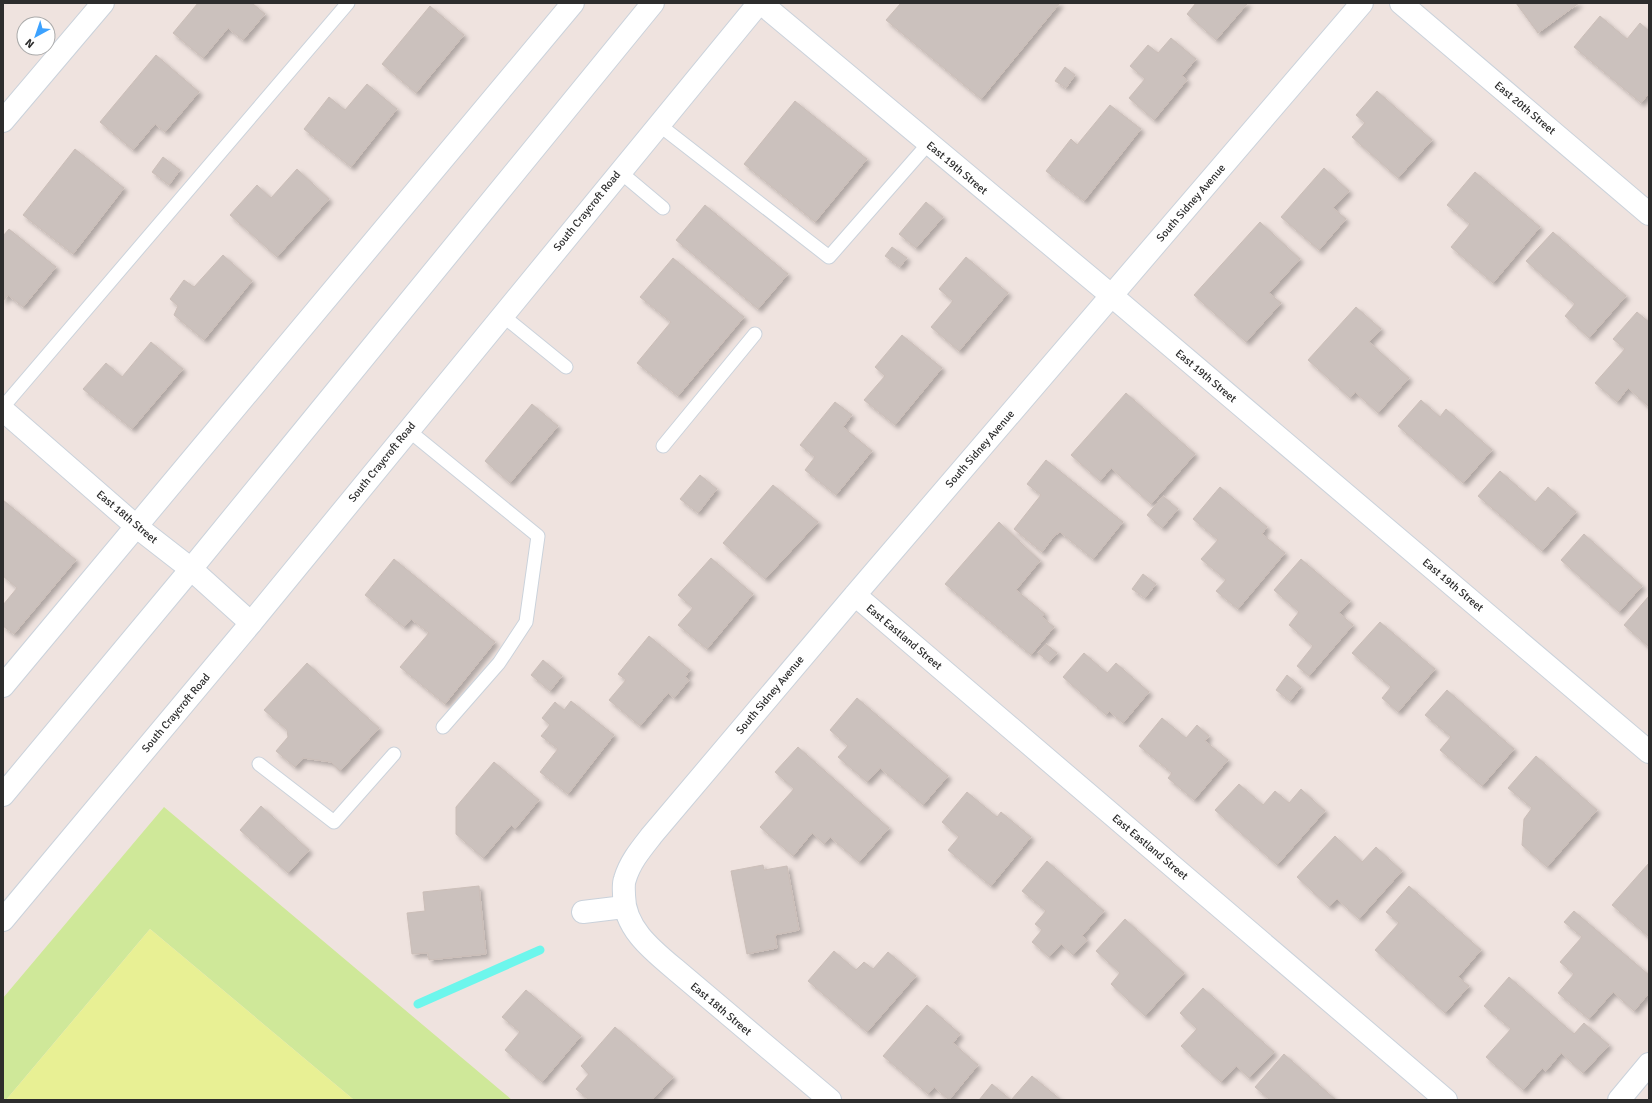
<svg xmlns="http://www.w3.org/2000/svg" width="1652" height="1103" font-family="Signika,sans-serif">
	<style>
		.green { fill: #cfe899 }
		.pitch { fill: #e8f094 }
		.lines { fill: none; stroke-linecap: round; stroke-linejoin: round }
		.stream { stroke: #6df6ec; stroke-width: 9 }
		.building { fill: #cbc1bd; stroke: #cbbeb8; filter: url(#shadow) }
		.lane-casing { stroke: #cad2db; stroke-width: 15 }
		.street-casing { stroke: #cad2db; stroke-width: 24 }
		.secondary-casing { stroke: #cad2db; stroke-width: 24 }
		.lane { stroke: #fff; stroke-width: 13 }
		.street { stroke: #fff; stroke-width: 22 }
		.secondary { stroke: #fff; stroke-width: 22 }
		.labels { text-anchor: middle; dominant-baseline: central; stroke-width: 3; stroke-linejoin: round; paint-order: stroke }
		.street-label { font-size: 11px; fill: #2d2d2d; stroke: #fff }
	</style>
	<defs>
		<filter id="shadow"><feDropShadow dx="3.5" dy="3.5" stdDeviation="2" flood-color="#0004"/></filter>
	</defs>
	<rect width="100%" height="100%" fill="#efe3df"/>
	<!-- green -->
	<path class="green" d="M164,807l348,293h-158l-204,-171 -144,171h-3v-102z"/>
	<!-- pitch -->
	<path class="pitch" d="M150,929l204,171h-348z"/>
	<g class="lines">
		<!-- stream -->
		<path class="stream" d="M418,1004l122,-54"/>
	</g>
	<!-- building -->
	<path class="building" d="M198,3h54l13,11 -22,26 -15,-12 -25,30 -30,-25z
		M901,3h159l-79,96 -95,-79z
		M1196,3h52l-32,37 -29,-26z
		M1516,3h63l-41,30z
		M430,6l34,29 -48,58 -34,-29z
		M1600,16l27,23 13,-16 9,8v62l-8,10 -67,-56z
		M1171,38l25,21 -14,17 5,4 -33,40 -25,-22 16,-19 -15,-13 18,-21 10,8z
		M156,55l43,37 -34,40 -10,-8 -22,26 -33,-28z
		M1065,67l10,8 -9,13 -11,-7z
		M367,84l30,25 -46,58 -47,-38 25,-32 16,13z
		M1377,91l55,49 -34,38 -46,-41 13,-14 -9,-8z
		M795,101l72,58 -52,63 -71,-58z
		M1110,105l31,24 -57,72 -38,-30 25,-32 6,6z
		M75,149l49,39 -51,66 -50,-39z
		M163,157l17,13 -11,15 -17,-13z
		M1324,168l25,23 -16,17 13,11 -27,31 -38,-33z
		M297,169l32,30 -52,58 -47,-42 27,-30 14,13z
		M1475,172l65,55 -47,56 -42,-36 19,-23 -23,-19z
		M926,202l17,15 -27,31 -17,-14z
		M705,205l83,69 -30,35 -82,-69z
		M1260,222l40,37 -31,34 12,10 -35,39 -52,-47z
		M9,229l47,38 -33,40 -15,-12 -5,6v-65z
		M1553,232l73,64 -37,42 -24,-22 10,-12 -49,-43z
		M892,247l15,11 -7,9 -15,-11z
		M223,255l29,26 -48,59 -30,-25 4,-9 -8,-7 14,-19 10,7z
		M966,257l42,36 -49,58 -28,-24 22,-26 -14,-12z
		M673,258l71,59 -66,79 -41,-33 34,-41 -31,-25z
		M1356,307l25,22 -12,13 40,36 -31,35 -23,-21 -5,6 -42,-38z
		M1637,312l12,10v85l-21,-19 -11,14 -22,-19 30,-34 -12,-10z
		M902,335l40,33 -47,57 -31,-25 21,-24 -10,-9z
		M151,342l32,27 -51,60 -49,-40 23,-26 16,14z
		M1126,393l69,61 -44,50 -40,-36 -11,13 -29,-26z
		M1421,400l19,17 6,-8 46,41 -29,33 -65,-57z
		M835,402l17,13 -9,12 29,24 -36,44 -31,-25 10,-13 -15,-12z
		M532,404l26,22 -48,57 -25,-22z
		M1046,460l77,62 -30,37 -33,-27 -6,4 -12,16 -28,-23 27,-34 -14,-11z
		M1500,471l35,31 13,-15 28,25 -34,39 -64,-55z
		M700,475l17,14 -19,24 -18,-14z
		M773,485l45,37 -53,57 -42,-36z
		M1220,487l47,40 -5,7 23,19 -47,56 -22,-18 10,-11 -25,-21 17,-19 -25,-21z
		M1163,496l15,13 -16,19 -15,-13z
		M3,500l73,60 -62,74 -11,-8v-21l14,-17 -14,-12z
		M999,522l41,39 -24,29 29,24 -3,3 12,10 -23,28 -86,-71z
		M1584,534l58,52 -23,26 -58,-52z
		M711,558l42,36 -46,55 -29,-24 15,-17 -15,-13z
		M394,559l101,83 -50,62 -45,-37 29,-34 -18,-14 -7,8 -39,-32z
		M1301,559l49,42 -11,12 14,12 -44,51 -12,-10 16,-20 -24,-21 10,-13 -25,-22z
		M1143,574l13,10 -11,14 -13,-9z
		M1649,596v51l-25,-22z
		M1380,622l55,47 -37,43 -16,-14 9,-11 -39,-34z
		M649,636l41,34 -5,7 4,3 -15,18 -6,-5 -28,33 -31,-26 17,-20 -8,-6z
		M1046,644l11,9 -8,9 -11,-9z
		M1084,653l23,20 9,-10 33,29 -26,31 -14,-12 -3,4 -43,-38z
		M543,660l19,16 -12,15 -19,-16z
		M307,663l72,65 -39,43 -9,-9 -28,-4 -8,9 -19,-16 12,-14 -1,-7 -23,-20z
		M1287,675l14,12 -11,14 -14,-11z
		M1447,690l67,59 -32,37 -42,-36 11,-13 -26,-22z
		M857,698l91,78 -25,29 -43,-37 -13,14 -29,-25 10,-11 -18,-16z
		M571,701l43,34 -46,59 -28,-22 18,-23 -17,-13 9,-11 -8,-7 13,-16 9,8z
		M1162,718l24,20 11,-13 12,11 -4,5 23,19 -34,40 -26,-22 4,-5 -33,-27z
		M798,747l91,81 -30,34 -29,-25 -6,7 -12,-11 -19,23 -33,-29 34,-38 -19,-17z
		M1536,756l61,54 -50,57 -25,-22 2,-26 8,-11 -24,-20z
		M494,762l45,38 -24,29 -4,-4 -28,33 -27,-24v-27z
		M1239,784l24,21 12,-14 14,12 12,-14 24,22 -48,54 -62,-55z
		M967,792l30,25 4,-5 30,25 -40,49 -43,-36 11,-13 -17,-15z
		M261,806l48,44 -21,23 -48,-43z
		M1335,836l27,26 14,-15 26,24 -43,48 -22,-20 -8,8 -32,-30z
		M1047,861l57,50 -22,25 5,4 -14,15 -12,-11 -12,13 -17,-15 10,-12 -7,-6 11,-13 -24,-20z
		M1649,863v74l-37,-32z
		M763,865l1,5 23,-4 12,64 -24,5 2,13 -30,6 -16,-83z
		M479,886l7,68 -57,6 -1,-7 -16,1 -5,-41 18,-2 -2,-19z
		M1409,886l72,64 -23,27 11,9 -24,27 -70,-63 24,-27 -13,-11z
		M1574,911l75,64v18l-15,18 -21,-19 -24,27 -31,-26 16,-19 -14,-12 22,-25 -18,-15z
		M1125,919l59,54 -39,43 -34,-32 9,-11 -24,-22z
		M834,951l22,19 8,-8 9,7 15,-17 28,24 -49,56 -59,-51z
		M1509,977l65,57 10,-11 25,22 -26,28 -22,-20 -15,18 -4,-3 -19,22 -37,-33 25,-28 -27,-23z
		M1203,988l71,64 -25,26 -13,-12 -15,16 -40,-36 16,-17 -17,-16z
		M526,990l55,46 -39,46 -37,-32 15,-18 -18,-15z
		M927,1005l33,29 -7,9 25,22 -29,35 -15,-13 -6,7 -45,-38z
		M615,1027l58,50 -21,23h-63l-13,-11 13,-15 -8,-8z
		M1284,1054l52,46h-66l-15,-13z
		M1032,1076l29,24h-50z
		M992,1084l19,16h-32z"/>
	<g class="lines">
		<!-- lane casing -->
		<g class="lane-casing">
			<path id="lane" d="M658,124l171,133 99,-113
				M619,171l44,37
				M502,315l64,52
				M3,407l345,-404
				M408,430l130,106 -12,86 -27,41 -56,64
				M663,446l92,-112
				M259,764l75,58 60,-68"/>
		</g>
		<!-- street casing -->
		<g class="street-casing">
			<path id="street" d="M761,3l351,293 537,456
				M1401,3l248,211
				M3,121l100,-118
				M3,410l134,117 54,42 60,54
				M855,595l591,505
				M3,686l570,-683
				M583,912l41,-5
				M830,1100l-154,-130c-24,-20 -52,-42 -52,-75 0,-5 -1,-11 1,-16 5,-17 16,-30 27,-44l203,-240 507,-592
				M1619,1100l30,-36"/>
		</g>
		<!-- secondary casing -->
		<g class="secondary-casing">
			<path id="secondary" d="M3,795l188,-226 462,-566
				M3,920l248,-297 508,-620"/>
		</g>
		<!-- lane -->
		<use href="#lane" class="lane"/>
		<!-- street -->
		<use href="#street" class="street"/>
		<!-- secondary -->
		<use href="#secondary" class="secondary"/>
	</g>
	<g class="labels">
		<!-- street labels -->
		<g class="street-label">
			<text transform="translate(1525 108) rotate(40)">East 20th Street</text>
			<text transform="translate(957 168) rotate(40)">East 19th Street</text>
			<text transform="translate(1191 203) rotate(-49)">South Sidney Avenue</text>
			<text transform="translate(587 211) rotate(-51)">South Craycroft Road</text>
			<text transform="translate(1206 376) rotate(40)">East 19th Street</text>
			<text transform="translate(980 449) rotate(-49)">South Sidney Avenue</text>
			<text transform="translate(382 462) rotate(-51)">South Craycroft Road</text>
			<text transform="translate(127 517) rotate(40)">East 18th Street</text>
			<text transform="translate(1453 585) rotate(40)">East 19th Street</text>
			<text transform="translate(904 637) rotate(40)">East Eastland Street</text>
			<text transform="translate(770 695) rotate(-50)">South Sidney Avenue</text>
			<text transform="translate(176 713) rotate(-50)">South Craycroft Road</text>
			<text transform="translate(1150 847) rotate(40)">East Eastland Street</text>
			<text transform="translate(721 1009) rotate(40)">East 18th Street</text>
		</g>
	</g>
	<!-- border -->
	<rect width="1652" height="1103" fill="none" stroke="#2d2d2d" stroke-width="8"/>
	<!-- north arrow -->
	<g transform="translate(36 36) rotate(220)"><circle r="19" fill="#ffffff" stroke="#ababab"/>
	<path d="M0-3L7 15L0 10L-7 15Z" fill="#3ca2ff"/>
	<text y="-6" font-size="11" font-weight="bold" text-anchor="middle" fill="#2d2d2d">N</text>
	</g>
</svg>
